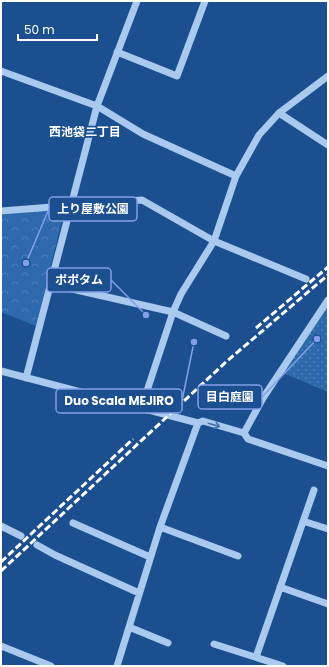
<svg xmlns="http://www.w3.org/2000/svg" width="329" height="667" font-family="Poppins,'Noto Sans JP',sans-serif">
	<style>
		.grass { fill: url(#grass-dots) }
		.park { fill: url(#park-crowns) }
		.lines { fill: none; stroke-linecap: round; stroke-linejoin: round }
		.minor { stroke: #a9c9ee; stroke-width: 7 }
		.rail { stroke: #fff; stroke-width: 3; stroke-dasharray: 7 3; stroke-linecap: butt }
		.oneway { stroke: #4674ac }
		.labels { text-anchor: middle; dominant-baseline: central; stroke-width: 3.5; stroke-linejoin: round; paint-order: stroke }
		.neighbourhood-label { font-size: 12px; font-weight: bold; fill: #fff; stroke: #1b4f8f }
		.leader { fill: none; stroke: #839eea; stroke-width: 1.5 }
		.callout-dot { fill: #839eea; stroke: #1b4f8f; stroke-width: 1.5 }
		.callout { fill: #1b4f8f; stroke: #839eea; stroke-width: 1.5 }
		.callout-label { font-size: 12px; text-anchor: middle; font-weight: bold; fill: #fff }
	</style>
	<defs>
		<pattern id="grass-dots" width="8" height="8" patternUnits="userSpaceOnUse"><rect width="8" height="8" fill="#2e69ad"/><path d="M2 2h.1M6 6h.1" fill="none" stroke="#4d80b9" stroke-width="1.8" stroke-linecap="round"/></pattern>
		<pattern id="park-crowns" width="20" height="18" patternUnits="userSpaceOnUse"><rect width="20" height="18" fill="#2e69ad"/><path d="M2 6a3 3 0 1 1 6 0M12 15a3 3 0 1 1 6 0" fill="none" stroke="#4d80b9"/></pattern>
	</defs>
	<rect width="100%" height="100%" fill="#1b4f8f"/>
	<!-- grass -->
	<path class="grass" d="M328,305v87l-45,-19z"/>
	<!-- park -->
	<path class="park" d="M65,208l-29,118 -35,-14v-97z"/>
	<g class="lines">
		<!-- minor -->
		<path class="minor" d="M117,52l60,24 28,-75
			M1,71l96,35 46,28 93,42
			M279,113l49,32
			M1,211l141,-11 72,41 92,38
			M50,284l123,28 53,24
			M1,371l197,52 5,-2 41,12 4,6 80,27
			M26,378l71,-272 40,-105
			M141,409l32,-97 8,-18 33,-53 22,-65 23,-41 20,-22 49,-37
			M244,433l19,-35 65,-98
			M303,521l25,8
			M73,523l77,34
			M1,526l20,10
			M160,527l78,29
			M37,545l18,10 84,38
			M280,587l48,17
			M129,627l39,16
			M214,644l69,22
			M1,646l50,20
			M256,657l58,-167
			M117,666l43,-139 38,-104"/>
		<!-- rail -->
		<path class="rail" d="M256,328l72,-61
			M1,562l132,-123
			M1,571l226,-210 101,-86"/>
	</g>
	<!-- one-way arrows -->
	<defs><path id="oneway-shaft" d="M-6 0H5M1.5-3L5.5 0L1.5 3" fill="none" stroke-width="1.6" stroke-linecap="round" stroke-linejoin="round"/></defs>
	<use class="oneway" href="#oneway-shaft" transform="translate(214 425) rotate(16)"/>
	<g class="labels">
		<!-- neighbourhood labels -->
		<g class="neighbourhood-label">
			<text x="85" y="131">西池袋二丁目</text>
		</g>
	</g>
	<!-- callouts -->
	<path class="leader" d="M26 263L49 209M146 315L111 280M317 339L262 397M194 342L182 401"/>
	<g class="callout-dot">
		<circle cx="26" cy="263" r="4"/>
		<circle cx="146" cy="315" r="4"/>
		<circle cx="317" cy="339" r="4"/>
		<circle cx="194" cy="342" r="4"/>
	</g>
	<g class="callout">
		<rect x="49" y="197" width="88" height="24" rx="4"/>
		<rect x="47" y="268" width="64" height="24" rx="4"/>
		<rect x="198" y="385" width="64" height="24" rx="4"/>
		<rect x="56" y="389" width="126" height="24" rx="4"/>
	</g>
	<g class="callout-label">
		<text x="93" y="213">上り屋敷公園</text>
		<text x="79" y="284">ポポタム</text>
		<text x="230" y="401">目白庭園</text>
		<text x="119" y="405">Duo Scala MEJIRO</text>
	</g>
	<!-- border -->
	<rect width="329" height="667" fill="none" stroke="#ffffff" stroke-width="4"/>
	<!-- scale -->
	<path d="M18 34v6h79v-6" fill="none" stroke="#ffffff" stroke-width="2"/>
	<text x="24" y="34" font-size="12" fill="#ffffff" stroke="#1b4f8f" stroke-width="3" paint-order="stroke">50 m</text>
</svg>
